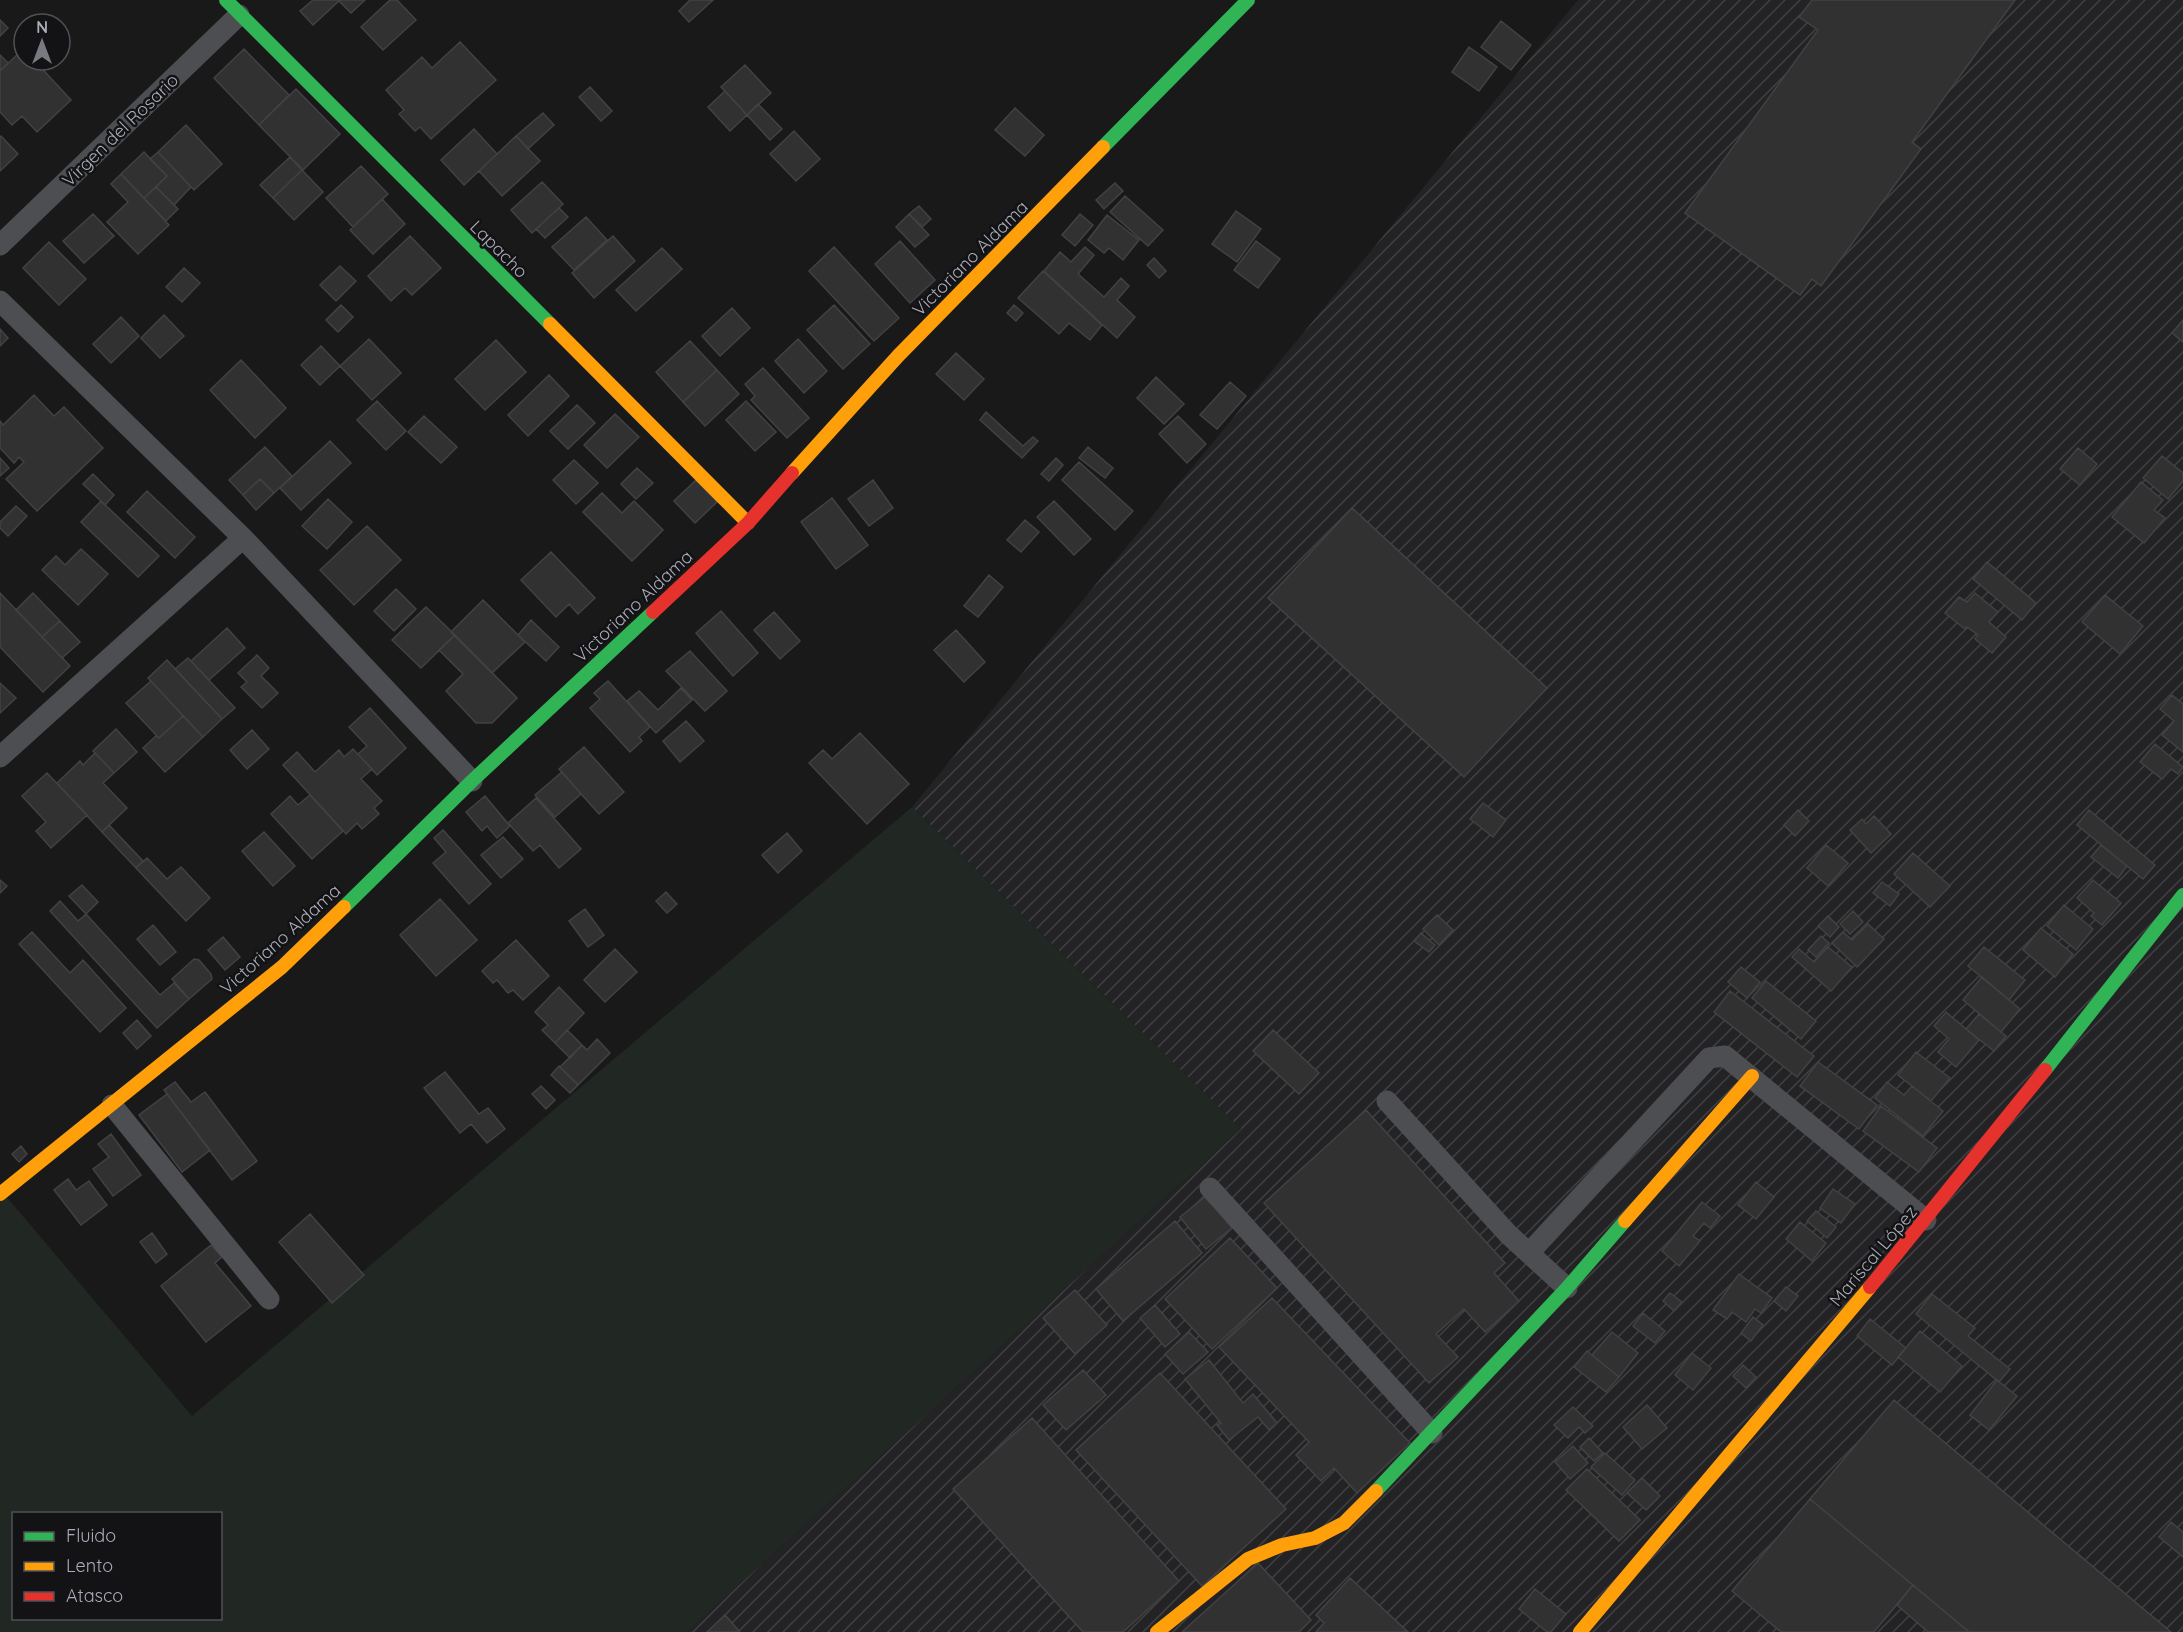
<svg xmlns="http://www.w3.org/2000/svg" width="2183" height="1632" font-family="Quicksand,sans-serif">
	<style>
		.industrial { fill: url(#industrial-furrows) }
		.pitch { fill: #212823; fill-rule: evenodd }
		.building { fill: #313132; stroke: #424245; stroke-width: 1.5 }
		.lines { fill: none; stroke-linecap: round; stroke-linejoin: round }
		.street { stroke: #4d4e52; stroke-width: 21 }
		.fast { stroke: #30b455; stroke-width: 14 }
		.slow { stroke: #ff9f0a; stroke-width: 14 }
		.jam { stroke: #e5322d; stroke-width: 14 }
		.labels { text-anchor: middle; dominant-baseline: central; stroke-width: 5; stroke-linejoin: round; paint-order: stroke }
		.street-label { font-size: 18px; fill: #abaeb9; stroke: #131315 }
	</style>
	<defs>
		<pattern id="industrial-furrows" width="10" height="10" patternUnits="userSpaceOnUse" patternTransform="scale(1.5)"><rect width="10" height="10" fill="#232325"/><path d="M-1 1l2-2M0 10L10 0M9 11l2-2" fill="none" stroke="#404043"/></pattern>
	</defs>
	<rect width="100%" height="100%" fill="#191919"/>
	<!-- industrial -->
	<path class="industrial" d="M1578,0h605v1632h-1496l554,-503 -329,-322z"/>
	<!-- pitch -->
	<path class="pitch" d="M912,807l329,322 -554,503h-687v-433l5,-4 187,221zM14,1514h206v104h-206z"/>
	<!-- building -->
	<path class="building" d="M313,0h52l-14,13 -12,-12 -26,24 -13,-14z
		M390,0h7l19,20 -33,30 -22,-23z
		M690,0h23l-24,22 -10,-11z
		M1812,0h203l-103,142 9,7 -100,137 -9,-7 -12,16 -115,-82 133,-183 -19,-13z
		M0,20l8,8 -8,8z
		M1501,21l30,24 -20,25 -30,-23z
		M460,42l36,38 -65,59 -11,-12 -5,4 -16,-17 5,-4 -18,-20 36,-33 10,11z
		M1469,47l28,20 -18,24 -27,-19z
		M23,49l1,11h10l37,40 -34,32 -15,-16 -10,9 -12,-13v-41z
		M244,49l45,46 -30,30 -45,-47z
		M0,55l8,8 -8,8z
		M745,65l26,28 -24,22 -26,-28z
		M590,87l22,24 -11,10 -22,-24z
		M296,89l44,45 -37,36 -44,-45z
		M725,91l22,24 -17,16 -22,-24z
		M758,104l24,25 -12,11 -23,-25z
		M1015,108l29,27 -19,21 -30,-26z
		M543,113l11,12 -26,24 -12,-13z
		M186,125l36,39 -28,26 -36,-38z
		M474,129l23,25 -33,31 -23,-25z
		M794,131l26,28 -24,22 -26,-27z
		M1,136l17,18 -18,17v-34z
		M516,136l24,25 -38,35 -23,-25z
		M144,152l23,24 -23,22 -23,-24z
		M158,152l33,35 -17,18 -18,-18 11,-11 -17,-17z
		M290,157l12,13 -29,28 -13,-13z
		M361,166l27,28 -35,33 -27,-29z
		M302,170l21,22 -29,28 -21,-22z
		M121,174l48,51 -31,29 -31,-32 21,-20 -17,-18z
		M542,182l21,22 -31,29 -21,-23z
		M1115,183l8,8 -19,18 -8,-9z
		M156,187l22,22 -12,12 -22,-23z
		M1125,196l38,34 -15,16 -38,-34z
		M382,199l23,25 -32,30 -23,-24z
		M919,206l12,13 -9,8 -13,-13z
		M559,208l9,9 -23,21 -9,-9z
		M1236,211l25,18 -24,33 -25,-18z
		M93,214l21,22 -30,27 -21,-22z
		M909,214l20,21 -14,12 -19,-20z
		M1080,214l13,11 -18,21 -13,-11z
		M1107,215l32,25 -16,20 -14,-12 -5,5 -16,-13z
		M586,217l21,23 -33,30 -22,-23z
		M410,236l31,32 -29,27 -7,-7 -14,13 -23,-25z
		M613,236l22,25 -41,37 -22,-25z
		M900,241l35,39 -25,23 -35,-39z
		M1256,241l24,18 -22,29 -24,-18z
		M49,242l37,37 -27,26 -36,-37z
		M834,247l65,71 -25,23 -65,-70z
		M1085,247l9,8 -16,19 26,23 17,-19 8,8 -12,14 18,17 -18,21 -73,-67 16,-19 11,10z
		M662,248l20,21 -46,42 -20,-21z
		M1154,258l12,13 -7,7 -12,-13z
		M340,266l16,15 -20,20 -16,-16z
		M184,268l16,15 -18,19 -16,-15z
		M1043,271l59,54 -12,15 -21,-17 -10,11 -41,-36z
		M341,305l12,12 -15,15 -12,-12z
		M834,305l36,39 -27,25 -36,-39z
		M1014,305l9,8 -7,8 -9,-8z
		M732,308l18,20 -30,28 -18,-20z
		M164,315l20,21 -24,22 -19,-20z
		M121,317l18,19 -28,27 -18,-19z
		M2183,320v22l-11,-9z
		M0,329l8,9 -8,8z
		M369,339l32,34 -29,27 -32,-34z
		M798,339l29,32 -23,22 -29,-32z
		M496,340l30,32 -41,38 -30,-31z
		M690,341l27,29 -34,32 -27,-30z
		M321,346l19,20 -20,19 -19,-20z
		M956,353l28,26 -20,21 -28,-26z
		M241,360l45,48 -31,30 -45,-48z
		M763,368l46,50 -22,20 -36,-38 4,-4 -10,-12z
		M717,370l22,24 -34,32 -22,-24z
		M549,375l20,21 -41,40 -20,-21z
		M1156,377l28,27 -20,20 -27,-26z
		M1230,382l16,14 -29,33 -17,-14z
		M34,395l20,21 10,-9 39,41 -66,63 -31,-32 18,-17 -5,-5 -5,6 -14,-15v-27l3,4z
		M377,401l29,30 -20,19 -29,-30z
		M746,401l30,31 -21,19 -29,-31z
		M577,405l18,18 -27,26 -18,-18z
		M986,412l37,34 10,-9 5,4 -16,17 -42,-38z
		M615,414l24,23 -32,31 -23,-23z
		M424,416l33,31 -16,16 -33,-31z
		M1178,416l28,28 -19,19 -28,-29z
		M330,441l21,22 -50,47 -21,-22z
		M265,447l27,29 -18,17 -14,-14 -17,16 -14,-15z
		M1088,447l25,21 -8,10 -26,-20z
		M2078,448l19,16 -17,21 -20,-16z
		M2162,456l21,17v8l-15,18 -25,-21z
		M0,458l9,10 -9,8z
		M1056,458l7,7 -14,16 -8,-7z
		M574,460l24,23 -22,21 -23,-24z
		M1079,462l54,49 -18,19 -53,-50z
		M637,468l16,15 -17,16 -15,-15z
		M93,474l21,21 -9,10 -22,-21z
		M260,479l14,14 -18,17 -13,-15z
		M696,480l21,22 -22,21 -21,-22z
		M873,480l20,28 -24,18 -21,-27z
		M2141,482l22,18 -9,10 11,8 -21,25 -32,-26z
		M147,491l48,46 -20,21 -48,-46z
		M602,493l20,20 12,-12 29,29 -31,31 -49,-49z
		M832,498l36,47 -32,24 -35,-47z
		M328,499l24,23 -25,27 -25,-23z
		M101,501l58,55 -21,21 -57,-55z
		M1054,501l37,38 -17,16 -37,-38z
		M16,506l11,10 -19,20 -8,-8v-6z
		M1352,508l195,180 -83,89 -196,-179z
		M1025,520l14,12 -18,20 -14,-12z
		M367,526l34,34 -47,45 -34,-35z
		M81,549l27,25 -30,31 -36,-35 14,-14 9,9z
		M551,552l44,46 -17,16 -9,-10 -13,13 -35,-37z
		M1987,562l49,41 -14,17 -49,-41z
		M989,575l14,12 -25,30 -14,-11z
		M396,589l20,20 -22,22 -20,-20z
		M0,593l70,73 -27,26 -43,-45z
		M33,593l27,28 -18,16 -26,-27z
		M1975,593l23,19 -9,10 17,15 -14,16 -17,-14 3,-4 -11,-8 -2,2 -20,-16 14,-16 8,5z
		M2105,595l38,31 -23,28 -38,-32z
		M483,600l42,42 -33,31 -41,-41z
		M426,607l29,28 -34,33 -29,-28z
		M721,611l37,42 -25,23 -37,-43z
		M774,612l26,29 -20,18 -26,-29z
		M531,620l28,27 -13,14 -28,-26z
		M60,621l20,21 -18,16 -20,-21z
		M227,628l18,20 -36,32 -18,-19z
		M956,630l29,32 -21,20 -30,-32z
		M455,635l62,63 -25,25h-16l-30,-32 17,-17 -24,-24z
		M690,651l37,40 -22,20 -39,-40z
		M257,655l12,13 -8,8 17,17 -16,15 -21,-21 6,-5 -9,-9z
		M188,658l47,50 -13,11 -47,-50z
		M167,660l55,59 -19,18 -55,-59z
		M151,681l32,35 -24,22 -33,-35z
		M608,681l42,46 -11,10 3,4 -12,11 -40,-44 10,-9 -6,-6z
		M0,683l16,15 -16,15z
		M681,688l11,12 -36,33 -29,-32 12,-10 19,19z
		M2172,695l11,9v48l-21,-17 12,-14 -14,-12z
		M370,708l36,40 -29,27 -19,-21 9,-8 -18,-19z
		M183,716l20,21 -38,35 -22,-24 13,-12 3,2z
		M686,721l18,20 -24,21 -17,-21z
		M116,729l21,23 -23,21 -21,-22z
		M252,730l17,19 -22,20 -17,-19z
		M860,733l49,51 -42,40 -58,-61 14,-13 9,9z
		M2155,744l28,23 -5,7 -7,-5 -9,10 -22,-17z
		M584,747l40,45 -25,22 -40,-45z
		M353,749l19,20 -11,10 21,22 -8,7 5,6 -17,15 -5,-6 -11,11 -63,-69 14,-13 18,20 24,-22 5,7z
		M95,753l19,20 -11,10 24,25 -25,24 -45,-49 23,-22 3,4z
		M562,772l19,22 -26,23 -20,-22z
		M47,773l40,42 -36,33 -15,-17 10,-9 -24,-26z
		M310,795l33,36 -31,28 -41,-45 19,-18 8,9z
		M485,796l25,30 -13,12 -10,-12 -5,5 -16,-19z
		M536,798l45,51 -22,19 -19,-23 -7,6 -25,-28z
		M1483,803l23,17 -13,17 -23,-18z
		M1798,810l11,11 -14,15 -11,-11z
		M2089,810l66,55 -12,14 -66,-54z
		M1874,816l17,18 -20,19 -21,-23 12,-11 4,5z
		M109,825l34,36 -7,7 -34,-36z
		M443,830l48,54 -22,20 -36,-41 13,-11 -12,-14z
		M264,832l31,34 -22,20 -31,-35z
		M787,833l15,18 -24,22 -16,-18z
		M503,837l20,22 -22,19 -20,-23z
		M1826,845l22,18 -20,23 -21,-18z
		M2101,845l26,21 -9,12 -27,-21z
		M1913,853l37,33 -20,21 -36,-33z
		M147,858l20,21 14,-12 29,31 -24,23 -50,-53z
		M0,880l7,6 -7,7z
		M2093,880l28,23 -19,22 -11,-9 3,-3 -17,-15z
		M1882,882l17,12 -9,12 -17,-13z
		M82,885l16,17 -12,12 -17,-18z
		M666,892l11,12 -10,9 -11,-12z
		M440,899l37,41 -41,36 -36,-41z
		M60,901l18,20 8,-7 74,81 14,-12 15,16 -32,29 -107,-117z
		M2064,905l29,24 -17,21 -29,-24z
		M585,909l19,26 -16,12 -19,-26z
		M1853,911l10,11 -13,12 -10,-10z
		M1437,915l16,15 -14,15 -16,-16z
		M1828,916l11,11 -9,10 -12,-11z
		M1868,924l16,15 -27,28 -25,-24 11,-11 9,8z
		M153,925l23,27 -16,13 -23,-26z
		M2041,928l32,26 -18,23 -32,-27z
		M32,932l38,41 13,-13 43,48 -26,24 -81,-88z
		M1421,933l14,12 -6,7 -15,-11z
		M1821,936l8,7 -13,14 -8,-7z
		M223,937l17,20 -15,13 -17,-20z
		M516,940l33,36 -26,24 -10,-10 -5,3 -11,-13 -4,3 -11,-12z
		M1828,947l24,20 -21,24 -39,-34 7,-8 15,13z
		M1984,947l41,33 -16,20 -41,-34z
		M615,949l22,23 -32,30 -21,-22z
		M194,959l5,1 12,14 1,5 -23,20 -17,-20z
		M1741,967l19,15 -13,16 -19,-16z
		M1982,977l38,32 -19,23 -38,-32z
		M1766,981l50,40 -15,18 -49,-41z
		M559,987l25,26 -29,30 -13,-13 6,-5 -13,-13z
		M1730,991l84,65 -17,21 -83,-65z
		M1946,1012l33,28 -23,27 -18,-15 11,-13 -15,-13z
		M1979,1014l27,22 -12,15 -28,-22z
		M137,1020l14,16 -14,13 -14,-16z
		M567,1030l15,15 -12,13 -15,-15z
		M1273,1030l46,43 -20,21 -46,-43z
		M597,1039l13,14 -32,32 -18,-18 22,-22 5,5z
		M1916,1052l34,26 -19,23 -33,-26z
		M1818,1062l59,43 -18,24 -59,-43z
		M559,1066l19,19 -8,8 -19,-18z
		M445,1072l34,42 9,-6 17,21 -18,14 -16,-19 -11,9 -36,-45z
		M175,1082l16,20 14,-10 52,69 -25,19 -68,-90z
		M1887,1082l17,13 8,-9 31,25 -20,25 -48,-38z
		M541,1086l14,14 -9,9 -14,-15z
		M167,1094l43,56 -28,22 -43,-57z
		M1881,1106l56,42 -18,24 -56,-41z
		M1366,1110l139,153 -11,10 25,28 -34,31 -21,-23 -28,25 22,23 -29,26 -165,-180z
		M111,1134l30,41 -28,21 -20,-27 16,-12 -11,-13z
		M21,1146l6,8 -8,8 -7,-8z
		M68,1179l8,11 13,-9 18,24 -26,20 -27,-35z
		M1756,1182l18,15 -18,22 -18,-14z
		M1833,1189l22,15 -14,19 -21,-15z
		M1206,1196l26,32 -26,21 -26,-32z
		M1702,1202l18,14 -10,12 -6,-5 -11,13 7,5 -21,25 -17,-15z
		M1816,1211l20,16 -9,11 -20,-17z
		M310,1214l54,61 -32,28 -53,-61z
		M1175,1221l27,32 -79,68 -27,-32z
		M1800,1222l26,21 -14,18 -26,-22z
		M152,1233l15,21 -11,9 -16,-21z
		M1230,1238l47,50 -65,61 -47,-50z
		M211,1245l11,12 -7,6 36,43 -45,36 -45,-56z
		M1739,1274l33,24 -11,15 -6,-4 -9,13 -14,-10 -5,7 -14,-9z
		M1786,1287l12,9 -12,15 -12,-10z
		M1075,1290l32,35 -32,29 -32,-36z
		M1670,1293l12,9 -8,9 -11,-10z
		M1932,1294l43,34 -7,8 42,33 -11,13 -83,-68z
		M1272,1298l138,145 -53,50 -23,-25 -13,13 -25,-26 13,-13 -90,-95z
		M1155,1305l25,29 -15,13 -25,-29z
		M1643,1313l22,18 -10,12 -22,-17z
		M1753,1317l10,8 -12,16 -10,-8z
		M1870,1319l36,29 -14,17 -35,-29z
		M1920,1331l42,35 -22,26 -42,-35z
		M1189,1332l19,20 -25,22 -18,-20z
		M1612,1332l26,21 -19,24 -27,-22z
		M1587,1351l32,26 -13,15 -32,-25z
		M1692,1353l19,15 -18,22 -18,-15z
		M1209,1360l34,43 10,-9 24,29 -8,7 -11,-13 -29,23 -12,-15 4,-2 -36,-44z
		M1743,1365l13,12 -10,11 -13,-12z
		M1083,1370l23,25 -40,35 -23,-25z
		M1160,1373l126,136 -84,77 -126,-136z
		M1997,1380l20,16 -28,34 -19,-15z
		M1894,1400l277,232h-202l-159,-133z
		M1647,1405l20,23 -25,21 -19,-22z
		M1573,1407l20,19 -8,7 -6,-6 -11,11 -14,-13z
		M1032,1418l147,163 -56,51h-40l-130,-143z
		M1589,1438l14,15 -9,8 -14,-14z
		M1573,1446l15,17 -18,16 -15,-17z
		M1605,1453l30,27 -13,15 -31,-28z
		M1587,1469l53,51 -21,21 -53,-51z
		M1642,1478l18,18 -14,14 -19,-17z
		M1810,1499l103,86 -39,47h-93l-49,-41z
		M2171,1522l12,10v25l-24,-20z
		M1258,1563l53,57 -12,12h-117z
		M1350,1578l58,54h-92l8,-9 -8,-8z
		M1913,1585l56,47h-41l-31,-27z
		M1535,1589l31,25 -15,18h-4l-28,-23z
		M725,1615l15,17h-33z"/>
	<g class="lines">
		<!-- street -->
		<path class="street" d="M0,245l239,-230
			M0,301l243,237 229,243
			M0,757l243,-219
			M1387,1101l121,133 59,54
			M112,1105l157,194
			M1210,1188l222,245
			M1529,1253l180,-195 16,-2 201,164"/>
		<!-- fast -->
		<path class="fast" d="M226,0l324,324
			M1103,147l145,-147
			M344,907l128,-126 181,-169
			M2045,1070l138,-175
			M1376,1491l191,-203 58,-67"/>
		<!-- slow -->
		<path class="slow" d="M550,324l198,199
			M792,473l106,-117 205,-209
			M0,1194l282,-227 62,-60
			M1625,1221l127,-145
			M1157,1632l91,-73 34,-14 33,-7 29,-15 32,-32
			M1580,1632l290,-345"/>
		<!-- jam -->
		<path class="jam" d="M653,612l95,-89 44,-50
			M1870,1287l175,-217"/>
	</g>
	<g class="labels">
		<!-- street labels -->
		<g class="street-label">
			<text transform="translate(120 130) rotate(-44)">Virgen del Rosario</text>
			<text transform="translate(499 249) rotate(45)">Lapacho</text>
			<text transform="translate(970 258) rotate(-45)">Victoriano Aldama</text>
			<text transform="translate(633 606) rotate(-43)">Victoriano Aldama</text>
			<text transform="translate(280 939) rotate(-42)">Victoriano Aldama</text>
			<text transform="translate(1873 1256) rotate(-50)">Mariscal López</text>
		</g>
	</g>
	<!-- legend -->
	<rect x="12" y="1512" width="210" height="108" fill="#131315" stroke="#505157" stroke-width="1.5"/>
	<rect x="24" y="1532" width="30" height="9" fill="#30b455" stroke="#505157" stroke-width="1.5"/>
	<text x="66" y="1542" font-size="18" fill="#abaeb9">Fluido</text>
	<rect x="24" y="1562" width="30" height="9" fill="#ff9f0a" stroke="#505157" stroke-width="1.5"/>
	<text x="66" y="1572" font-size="18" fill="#abaeb9">Lento</text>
	<rect x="24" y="1592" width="30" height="9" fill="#e5322d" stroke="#505157" stroke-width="1.5"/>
	<text x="66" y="1602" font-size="18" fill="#abaeb9">Atasco</text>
	<!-- north arrow -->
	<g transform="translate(42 42)"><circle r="28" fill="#131315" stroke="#505157" stroke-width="1.5"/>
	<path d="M0-4.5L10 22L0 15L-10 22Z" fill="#787a81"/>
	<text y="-9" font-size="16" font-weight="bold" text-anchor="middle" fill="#abaeb9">N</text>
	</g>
</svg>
